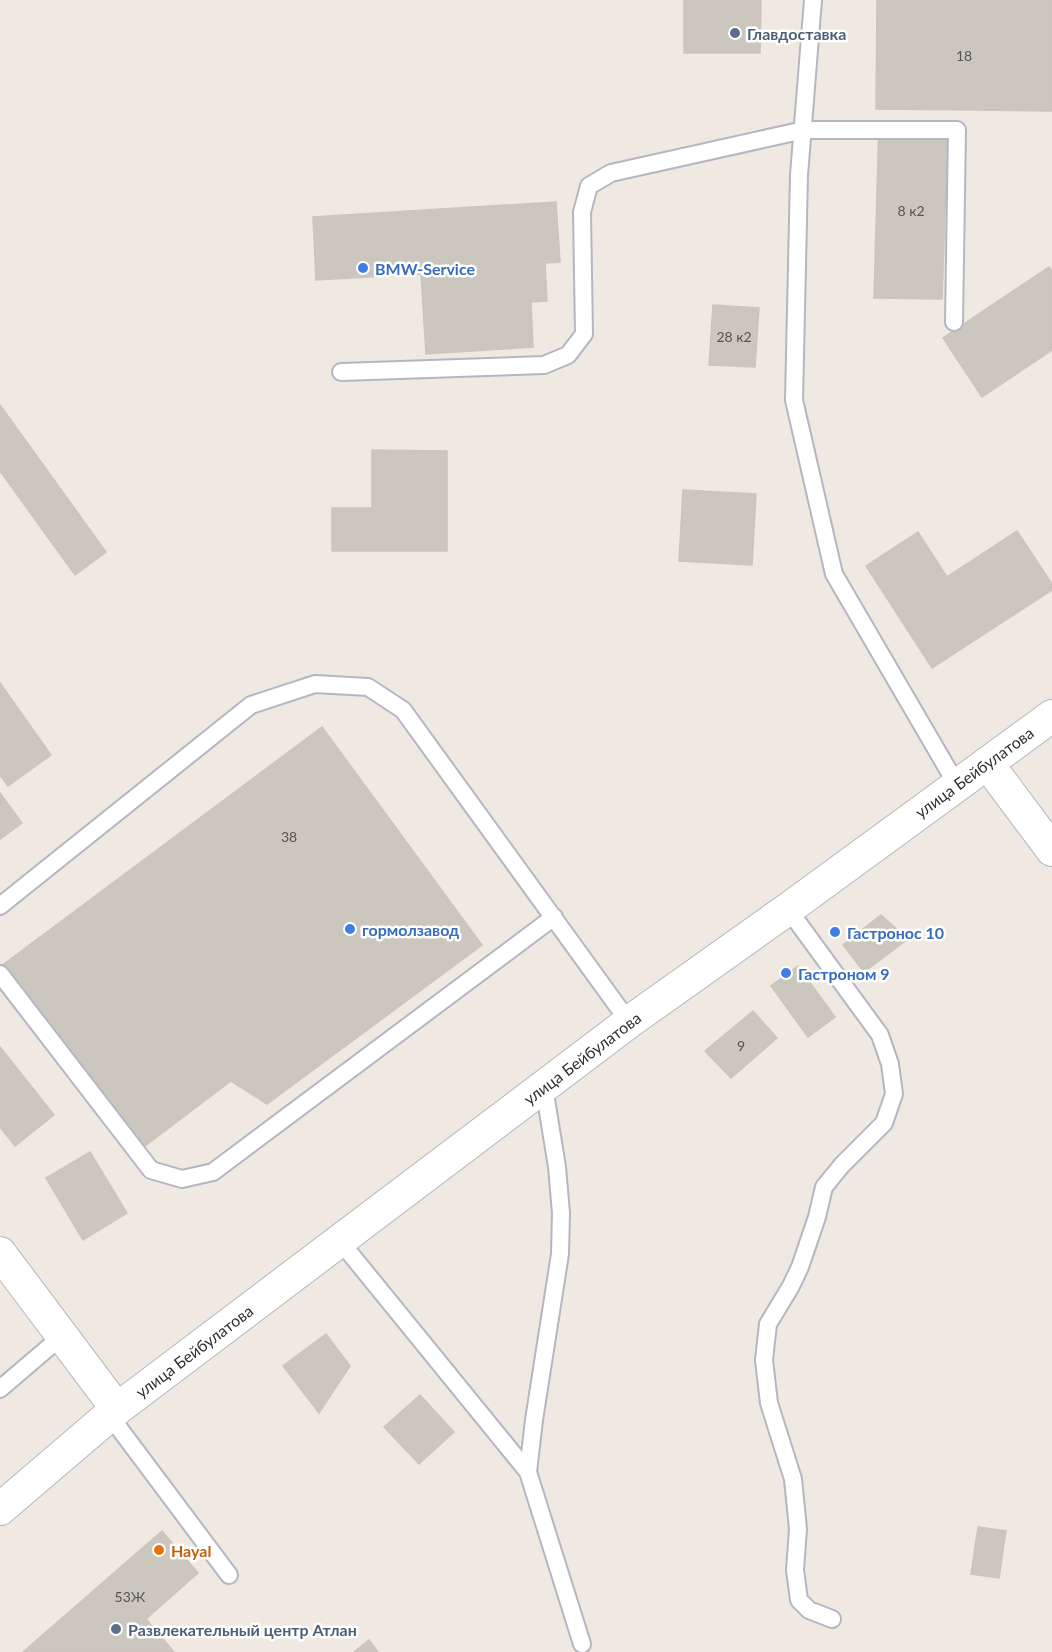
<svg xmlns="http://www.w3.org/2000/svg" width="1052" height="1652" font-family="Lato,sans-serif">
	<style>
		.building { fill: #cbc7bf; stroke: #cbc5ba; stroke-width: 1.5 }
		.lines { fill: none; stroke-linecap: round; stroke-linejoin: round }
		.lane-casing { stroke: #b4b7c1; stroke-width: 20 }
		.street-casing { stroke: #b4b7c1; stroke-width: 34 }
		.lane { stroke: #fff; stroke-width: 16 }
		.street { stroke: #fff; stroke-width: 32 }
		.service-dot { fill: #5c6f8a; stroke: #fff; stroke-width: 2 }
		.shop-dot { fill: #3f7fe0; stroke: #fff; stroke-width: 2 }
		.food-dot { fill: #e8710a; stroke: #fff; stroke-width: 2 }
		.labels { text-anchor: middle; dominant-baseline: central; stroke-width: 5; stroke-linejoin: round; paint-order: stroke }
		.number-label { font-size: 14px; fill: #555452 }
		.service-label { font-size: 16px; font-weight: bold; fill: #4e5e75; stroke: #fff; text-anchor: start }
		.shop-label { font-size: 16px; font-weight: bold; fill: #366cbe; stroke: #fff; text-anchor: start }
		.street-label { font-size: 16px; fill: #2e2e2e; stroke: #fff }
		.food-label { font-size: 16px; font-weight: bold; fill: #c56008; stroke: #fff; text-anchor: start }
	</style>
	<rect width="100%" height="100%" fill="#efe9e1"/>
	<!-- building -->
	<path class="building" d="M684,0h77l-1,53h-76z
		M877,0h175v111l-176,-2z
		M879,121l69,2 -6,176 -68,-1z
		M556,202l4,60 -15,1 2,38 -16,1 2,45 -107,7 -5,-80 -105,6 -3,-63z
		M1049,267l3,4v79l-70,47 -39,-59z
		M713,305l46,3 -4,59 -46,-2z
		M0,405l106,147 -31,23 -75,-104z
		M372,450l75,1v100h-115v-43h40z
		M683,490l73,4 -4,71 -73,-4z
		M1017,531l35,53v6l-120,78 -66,-102 52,-34 29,45z
		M0,683l51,72 -43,31 -8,-11z
		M322,727l160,218 -215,159 -36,-23 -94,71 -137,-185z
		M0,793l22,30 -22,16z
		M881,915l27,24 -44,33 -21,-27z
		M798,966l37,51 -27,20 -37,-51z
		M753,1011l24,27 -46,40 -26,-27z
		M0,1047l54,68 -39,31 -15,-19z
		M90,1152l37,61 -44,27 -37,-62z
		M326,1334l24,32 -31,47 -36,-47z
		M420,1395l34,37 -35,32 -35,-37z
		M978,1527l28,4 -7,47 -28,-4z
		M162,1531l36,42 -52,46 28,33h-151z
		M369,1640l9,12h-24z"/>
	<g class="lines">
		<!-- lane casing -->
		<g class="lane-casing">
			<path id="lane" d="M813,0l-14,175 -5,225 40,174 123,211
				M341,372l203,-7 24,-10 16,-21 -2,-122 7,-26 22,-13 193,-43h153l-3,192
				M0,906l251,-201 64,-21 53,3 35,23 226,312
				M788,909l92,126 10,29 4,30 -10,29 -42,42 -18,22 -7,30 -17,50 -9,19 -23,38 -4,36 5,43 24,76 5,50 -3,41 4,30 10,10 23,9
				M0,974l151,196 31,9 31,-7 341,-255
				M544,1087l13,80 4,46 -1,41 -26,166 -6,52 54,172
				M340,1241l188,231
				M0,1389l62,-53
				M110,1416l119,159"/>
		</g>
		<!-- street casing -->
		<g class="street-casing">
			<path id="street" d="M987,763l65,87
				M0,1253l117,156
				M0,1509l117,-100 512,-387 159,-113 264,-193"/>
		</g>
		<!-- lane -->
		<use href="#lane" class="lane"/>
		<!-- street -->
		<use href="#street" class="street"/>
	</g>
	<!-- markers -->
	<g class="service-dot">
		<circle cx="735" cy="33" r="6"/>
		<circle cx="116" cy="1629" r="6"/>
	</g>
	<g class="shop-dot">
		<circle cx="363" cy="268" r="6"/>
		<circle cx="350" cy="929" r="6"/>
		<circle cx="835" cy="932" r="6"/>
		<circle cx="786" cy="973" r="6"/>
	</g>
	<circle class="food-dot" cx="159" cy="1550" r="6"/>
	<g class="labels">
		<!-- number labels -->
		<g class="number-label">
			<text x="964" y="55">18</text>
			<text x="911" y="210">8 к2</text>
			<text x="734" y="336">28 к2</text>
			<text x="289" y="836">38</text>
			<text x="741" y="1045">9</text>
			<text x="130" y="1596">53Ж</text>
		</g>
		<!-- service labels -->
		<g class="service-label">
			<text x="747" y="33">Главдоставка</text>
			<text x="128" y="1629">Развлекательный центр Атлан</text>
		</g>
		<!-- shop labels -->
		<g class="shop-label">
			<text x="375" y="268">BMW-Service</text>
			<text x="362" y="929">гормолзавод</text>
			<text x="847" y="932">Гастронос 10</text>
			<text x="798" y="973">Гастроном 9</text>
		</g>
		<!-- street labels -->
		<g class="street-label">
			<text transform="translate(974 772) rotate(-36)">улица Бейбулатова</text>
			<text transform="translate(582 1058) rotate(-37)">улица Бейбулатова</text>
			<text transform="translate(194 1351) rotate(-37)">улица Бейбулатова</text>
		</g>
		<!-- food labels -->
		<g class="food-label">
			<text x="171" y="1550">Hayal</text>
		</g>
	</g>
</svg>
